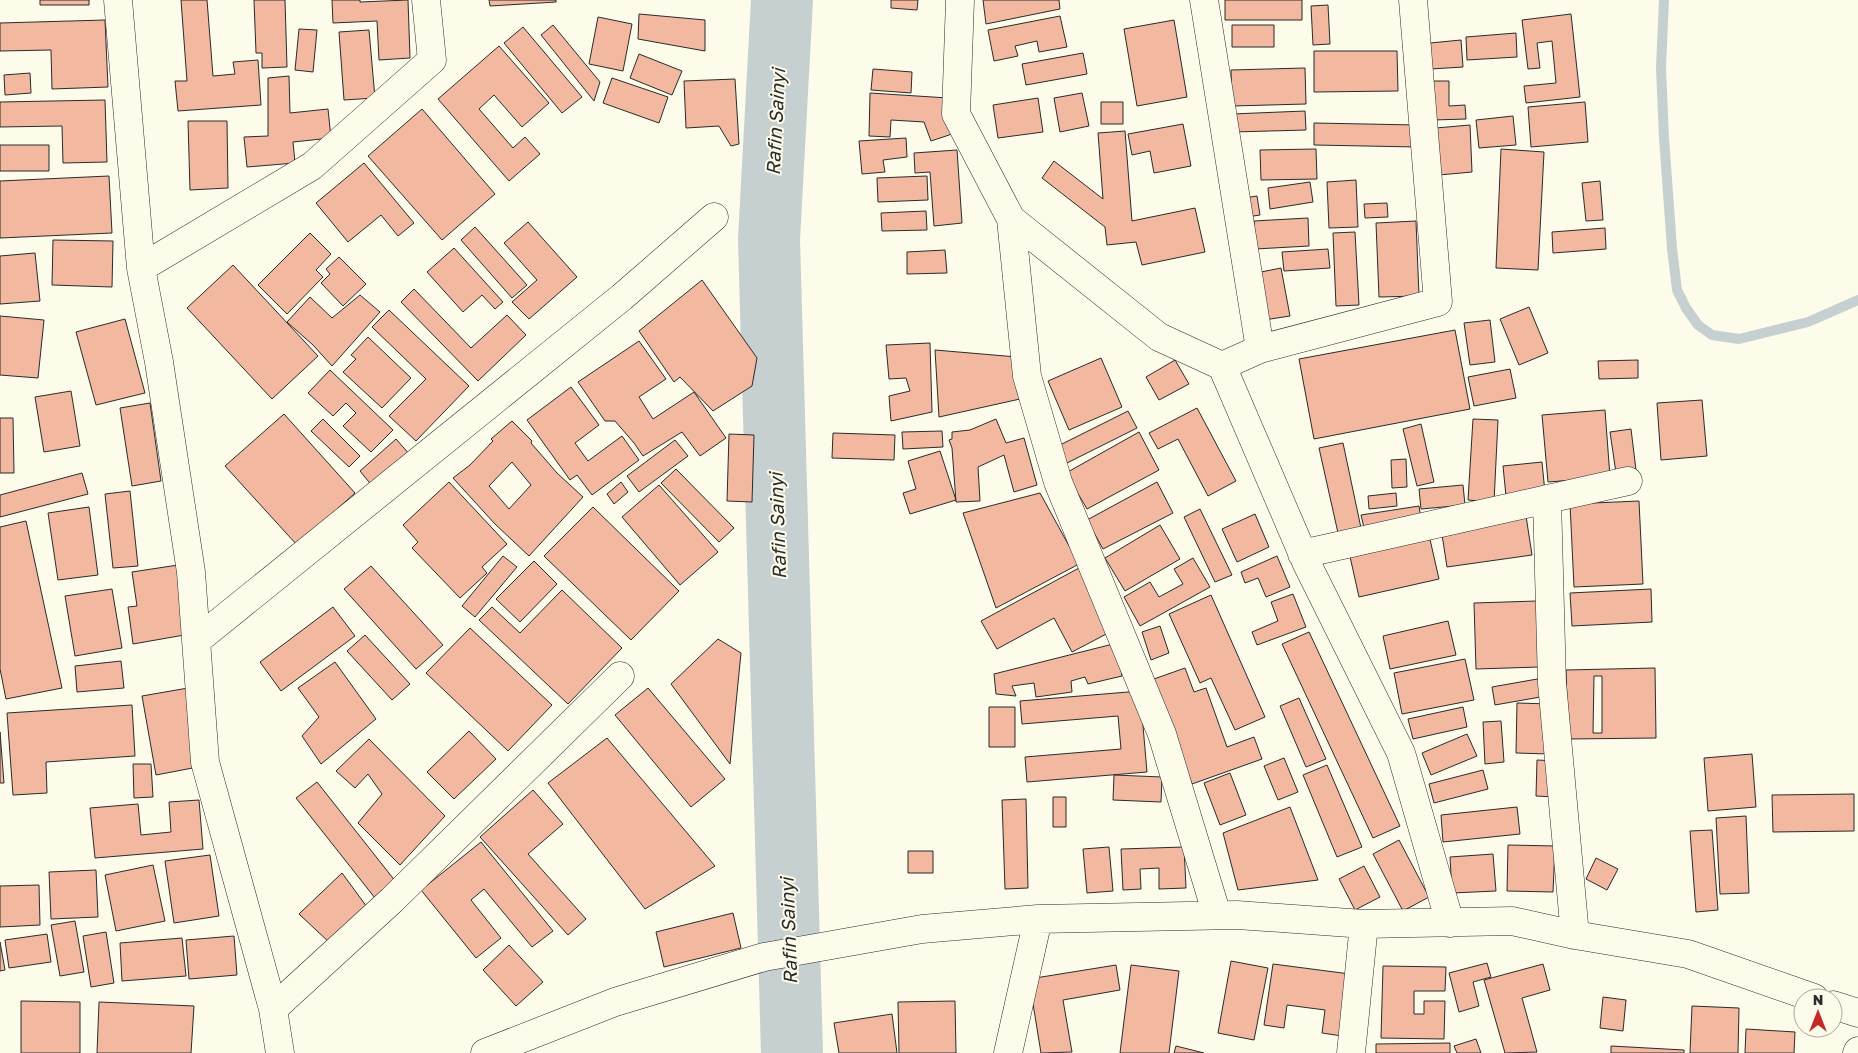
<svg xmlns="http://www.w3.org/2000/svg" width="1858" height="1053" font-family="'Golos Text',sans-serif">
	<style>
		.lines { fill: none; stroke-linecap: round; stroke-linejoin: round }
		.stream { stroke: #c7d0d0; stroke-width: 10 }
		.river { stroke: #c7d0d0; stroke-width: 62 }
		.building { fill: #f2b8a0; stroke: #2b2b2b; fill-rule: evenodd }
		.minor-casing { stroke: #2b2b2b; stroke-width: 29 }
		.minor { stroke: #fdfbea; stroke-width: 28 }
		.labels { text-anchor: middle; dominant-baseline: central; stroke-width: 4; stroke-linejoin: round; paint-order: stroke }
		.water-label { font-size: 19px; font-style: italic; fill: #2b2b2b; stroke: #fdfbea }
	</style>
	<rect width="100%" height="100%" fill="#fdfbea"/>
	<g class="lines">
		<!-- stream -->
		<path class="stream" d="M1664,0l-3,68 3,70 8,110 5,42 9,18 12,17 14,10 27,4 69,-17 50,-22"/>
		<!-- river -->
		<path class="river" d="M782,0l-13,239 23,814"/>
	</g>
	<!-- building -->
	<path class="building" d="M40,0h49v5h-49z
		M181,0h26l6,76 22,-2 -2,-12 25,-2 3,45 -83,6 -3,-30h12z
		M254,0h31l2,67 -25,1v-15h-6z
		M332,0h28v2l48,-2 2,58 -31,2 -2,-39 -44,2z
		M489,0h67v2l-66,4z
		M891,0h27l-1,10 -26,-2z
		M983,0h76l1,9 -74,15z
		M1225,0h77v20h-77z
		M1328,5l2,39 -17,1 -2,-39z
		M639,14l66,6v31l-67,-12z
		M1571,14l9,83 -54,6 -2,-17 32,-3 -4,-42 -15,2 3,25 -12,1 -6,-49z
		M1060,16l7,31 -28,5 -2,-11 -22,5 3,10 -24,5 -6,-31z
		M598,17l34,7 -9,47 -34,-7z
		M105,20l3,67 -56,2 -1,-39 -51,1v-28z
		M1174,20l13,77 -50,9 -13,-77z
		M553,25l47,57 -6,19 -53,-66z
		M1232,25h42v22h-42z
		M523,27l59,70 -20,16 -58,-70z
		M299,29l18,1 -4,42 -18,-2z
		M369,30l6,68 -31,2 -5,-68z
		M1516,33l1,24 -50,3 -1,-23z
		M1461,40l2,27 -32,2 -1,-26z
		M499,46l50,57 -27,24 -28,-32 -15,14 34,39 12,-11 15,17 -31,27 -71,-82z
		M1314,51h83l1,40 -84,1z
		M1083,53l4,21 -61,11 -4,-21z
		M639,54l43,17 -10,24 -42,-17z
		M1305,68l1,36 -74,2 -1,-36z
		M873,69l39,3 -1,21 -40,-3z
		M30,73l1,20 -26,2 -1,-20z
		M289,76l1,37 38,-4 3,29 -38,4 2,21 -48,4 -3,-30 24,-1v-58z
		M612,78l56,19 -9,26 -56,-20z
		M735,79l4,65 -8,2 -12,-20 -33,2 -2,-47z
		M1431,81h18v25l16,-1 1,14 -33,1z
		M870,93l78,5 4,36 -21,7 -7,-19 -33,-2 -1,17 -21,-1z
		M1082,93l7,33 -29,6 -6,-34z
		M1038,98l5,34 -45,6 -5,-33z
		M105,100l2,62 -44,1 -1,-37 -62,1v-25z
		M1101,102h22v22h-22z
		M1585,102l3,40 -57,5 -3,-40z
		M422,109l73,85 -53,46 -74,-84z
		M1305,111l1,19 -73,2 -1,-18z
		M1513,116l3,29 -37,3 -3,-28z
		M188,121h39l1,67 -38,2z
		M1314,123l103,2v22l-103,-2z
		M1183,124l8,42 -37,7 -4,-22 -18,4 -4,-21z
		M1470,125l2,47 -33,3 -3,-47z
		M1125,131l7,90 63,-13 10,44 -63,13 -6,-23 -29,3 -2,-18 -63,-49 12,-17 49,38 -5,-66z
		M906,138l1,19 -24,3 2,12 -23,2 -3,-33z
		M0,145h49v26h-49z
		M1316,149l1,30 -56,1 -1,-30z
		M1501,149l43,3 -6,118 -42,-2z
		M957,150l5,73 -28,3 -4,-54 -15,1 -1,-20z
		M364,163l50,60 -16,13 -17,-21 -33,27 -32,-39z
		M109,176l3,57 -112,5v-57z
		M927,176l1,24 -50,2 -1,-24z
		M1356,180l2,47 -29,1 -2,-46z
		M1600,181l3,39 -17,1 -4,-38z
		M1310,182l3,20 -43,7 -2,-21z
		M1257,196l3,19 -13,2 -3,-19z
		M1387,203l1,14 -23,1 -1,-14z
		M926,211l1,19 -45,1 -1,-18z
		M1308,218l1,28 -54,3 -1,-28z
		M1416,221l3,75 -40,1 -3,-74z
		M528,222l49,55 -48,42 -17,-17 25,-22 -33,-37z
		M475,227l52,58 -15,13 -51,-58z
		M1605,228l1,21 -53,4 -1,-21z
		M1355,232l4,73 -23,1 -3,-73z
		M310,233l21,21 -15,16 7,7 -36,37 -29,-29z
		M53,240l60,1 -1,46 -60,-2z
		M454,248l49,54 -8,7 -13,-14 -19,17 -36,-40z
		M1328,249l2,19 -46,3 -2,-19z
		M945,250l2,23 -40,1v-22z
		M35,253l5,48 -40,3v-48z
		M339,257l27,27 -23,22 -22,-23 9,-9 -4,-5z
		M233,265l85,91 -46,43 -85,-91z
		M1281,268l9,48 -26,4 -8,-47z
		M702,280l55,78 -5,28 -39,25 -33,-34 -6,5 -35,-51z
		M414,289l57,59 36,-33 19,20 -48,46 -77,-79z
		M360,295l20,17 -48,54 -19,-21 -26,-23 23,-25 22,21z
		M1529,307l19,46 -29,12 -19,-46z
		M389,310l80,76 -53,55 -27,-25 37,-37 -54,-52z
		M0,316l44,4 -6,58 -38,-3z
		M125,319l20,74 -49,12 -20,-73z
		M1490,320l5,42 -25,3 -6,-42z
		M1455,330l15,79 -156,30 -15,-80z
		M368,337l43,41 -29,30 -39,-36 13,-13 -5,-4z
		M639,341l27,38 -27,18 14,22 41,-27 32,46 -26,18 -18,-24 -39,24 -9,-13 -19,-22h-10l-27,-39z
		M930,343l2,69 -41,9 -2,-25 21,-5 -4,-13 -17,1 -3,-34z
		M935,350l82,7 3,42 -81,18z
		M1101,358l21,49 -53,23 -21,-49z
		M1175,360l14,24 -30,16 -13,-23z
		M1638,360v18l-39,1 -1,-18z
		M1510,369l6,29 -42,8 -6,-29z
		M330,370l63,60 -22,22 -28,-26 13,-13 -10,-10 -13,13 -25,-23z
		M571,387l28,38 -24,18 13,18 34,-25 17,24 -47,35 -15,-20 -7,5 -43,-60z
		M71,391l9,55 -36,6 -9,-55z
		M1702,400l5,56 -46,4 -4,-57z
		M150,403l11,78 -29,5 -12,-78z
		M1197,408l39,73 -28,15 -30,-57 -20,10 -9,-16z
		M1605,410l5,67 -62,5 -6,-67z
		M1128,411l9,17 -70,35 -9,-17z
		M284,414l71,79 -58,52 -72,-79z
		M0,418h13l1,55h-14z
		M323,419l37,37 -11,11 -38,-36z
		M996,419l10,24 18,-5 13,47 -23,7 -10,-37 -26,12 2,34 -24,1 -4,-54 -3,-8 3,-1v-7l18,-2z
		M1473,419l25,1 -4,82 -26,-2z
		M512,421l20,20 -1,2 26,30 26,24 -54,59 -34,-32 -42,-46 17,-13 23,-24 -2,-2zM512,462l19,23 -22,24 -20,-23z
		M1421,424l13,58 -17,4 -14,-57z
		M1631,429l5,41 -20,3 -6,-41z
		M942,431l1,16 -40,2 -1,-17z
		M1139,432l20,38 -72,39 -21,-36z
		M833,433l62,2 -1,25 -62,-2z
		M729,434l25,1 -2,67 -25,-1z
		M396,439l14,16 -37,32 -13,-16z
		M675,440l13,16 -49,36 -12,-16z
		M1343,443l18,85 -23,5 -19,-85z
		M940,451l16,49 -46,14 -7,-21 13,-4 -8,-28z
		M1406,459l1,28 -15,1 -1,-28z
		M1542,462l3,31 -39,3 -3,-30z
		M676,469l58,59 -15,14 -58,-59z
		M82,473l6,21 -88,23v-22z
		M449,482l58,62 -25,23 5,6 -27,25 -48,-50 6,-6 -15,-17z
		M621,482l7,10 -14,12 -7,-10z
		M1157,482l16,31 -70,36 -16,-29z
		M659,485l59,67 -38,33 -58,-68z
		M1463,485l2,20 -44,4 -2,-20z
		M130,491l8,75 -25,2 -8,-74z
		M1040,493l39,71 -83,44 -33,-95z
		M1396,493l1,13 -28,3 -1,-13z
		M1639,501l4,83 -69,3 -4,-83z
		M1419,506l2,14 -57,8 -3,-13z
		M89,507l9,68 -40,5 -10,-67z
		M593,507l86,84 -48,49 -87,-84z
		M1200,509l32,66 -17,7 -31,-65z
		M1255,514l14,33 -32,15 -15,-33z
		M1526,516l6,39 -85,12 -6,-39z
		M26,521l36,167 -56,11 -6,-30v-142z
		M1160,525l20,34 -55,32 -20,-33z
		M1429,535l10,44 -80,18 -10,-45z
		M503,556l14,11 -42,50 -13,-11z
		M1277,556l13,31 -24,10 -8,-19 -13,5 -4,-11z
		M1193,558l17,29 -70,39 -16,-29 26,-15 9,15 24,-13 -9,-15z
		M534,561l23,23 -37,38 -24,-23z
		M178,565l12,69 -57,10 -5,-37 9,-1 -5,-34z
		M371,566l72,79 -27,24 -72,-80z
		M1079,568l33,63 -40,21 -18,-34 -57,31 -16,-28z
		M112,589l10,59 -47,8 -10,-60z
		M1651,589l1,33 -80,4 -2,-33z
		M562,590l60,58 -54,56 -89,-84 13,-13 28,26z
		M1293,594l13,33 -49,18 -5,-13 26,-11 -7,-19z
		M1211,595l54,122 -30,13 -24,-52 -11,5 -31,-69z
		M1537,601l2,66 -63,2 -2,-66z
		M333,607l22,29 -74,55 -21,-29z
		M1448,621l8,34 -66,14 -7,-33z
		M1160,626l9,27 -18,7 -9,-28z
		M470,628l82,77 -44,46 -82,-78z
		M1309,632l91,194 -27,12 -91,-194z
		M365,635l45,49 -18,16 -45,-49z
		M718,639l23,14 -11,111 -59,-80z
		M1117,643l5,33 -34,8 -3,-7 -14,4 1,11 -36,5 -2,-14 -22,3 4,10 -20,-2 -2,-20z
		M1465,659l9,41 -72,14 -8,-41z
		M121,661l3,27 -47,4 -2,-26z
		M335,662l41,57 -55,45 -19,-28 17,-19 -21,-29z
		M1185,668l9,24 12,-4 21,59 27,-10 8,22 -70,25 -38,-105z
		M1655,668l1,70 -88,1 -2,-69zM1594,676h8v57h-9z
		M1543,678l3,18 -51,9 -3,-18z
		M188,688l15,78 -47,9 -14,-79z
		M648,688l77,91 -34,28 -76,-92z
		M1140,691l7,81 -120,10 -2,-25 96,-8 -3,-33 -96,8 -2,-23z
		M1299,698l27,61 -20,8 -26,-61z
		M1517,703l33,1 -1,50 -33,-1z
		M132,705l3,51 -89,6 1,31 -34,2 -6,-82z
		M989,707h26v40h-26z
		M1463,707l4,20 -54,12 -5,-20z
		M1501,721l3,41 -19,2 -2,-42z
		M469,731l27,28 -42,40 -27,-27z
		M0,732l4,51h-4z
		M1467,734l10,22 -46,19 -9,-22z
		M607,738l108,128 -70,43 -97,-126z
		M369,739l76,77 -45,49 -42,-42 24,-29 -14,-20 -13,14 -19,-17z
		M1752,754l4,53 -48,4 -4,-53z
		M1284,758l14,34 -20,8 -14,-34z
		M1537,760l20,1 -2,36 -19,-1z
		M133,764h18l2,33 -19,1z
		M1327,765l35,82 -25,10 -34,-82z
		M1483,770l5,19 -54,14 -5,-19z
		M1230,773l16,42 -26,10 -16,-42z
		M1114,775l48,2 -1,25 -48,-2z
		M317,782l79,100 -21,16 -79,-100z
		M533,790l30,34 -35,30 58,65 -18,16 -88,-98z
		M1854,794v37l-81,1 -1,-37z
		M1053,797h13v30h-13z
		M1026,799l2,89 -23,1 -3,-89z
		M199,800l4,49 -108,9 -5,-50 48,-4 3,31 30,-3 -2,-30z
		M1290,807l28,73 -80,10 -15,-57z
		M1517,807l3,27 -77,8 -2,-27z
		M1746,816l3,77 -29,1 -4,-76z
		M1712,830l6,80 -22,2 -6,-81z
		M1399,840l30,57 -26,14 -30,-57z
		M481,842l72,89 -21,16 -48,-58 -13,11 30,38 -25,20 -55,-68z
		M1508,845l47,1 -2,46 -46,-1z
		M1109,847l4,44 -26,2 -4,-44z
		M1184,847l2,41 -27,1v-21l-19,1 1,20 -18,1 -2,-41z
		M908,851h25v22h-25z
		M1493,854l3,37 -44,2 -2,-36z
		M210,855l9,61 -45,7 -9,-62z
		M1596,858l22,11 -11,21 -21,-11z
		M153,865l12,56 -49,10 -11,-56z
		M1364,866l16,31 -25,13 -16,-31z
		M96,870l2,47 -47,2 -2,-47z
		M342,873l25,34 -36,37 -32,-30z
		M39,885l1,40 -40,2v-41z
		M733,913l8,35 -77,19 -8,-35z
		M75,921l9,51 -24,4 -9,-51z
		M106,932l8,51 -23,4 -8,-51z
		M47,934l4,28 -42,6 -4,-28z
		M234,936l3,39 -48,4 -3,-39z
		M182,938l4,38 -64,5 -2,-38z
		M0,942l5,28 -5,1z
		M509,945l34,37 -27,24 -33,-36z
		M1231,961l37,7 -14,72 -36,-7z
		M1487,963l4,14 -18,5 6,24 -20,6 -10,-39z
		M1273,964l77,10 -8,62 -20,-3 3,-23 -38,-5 -3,23 -20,-3z
		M1543,964l7,26 -28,8 15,54 -32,1 -21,-73z
		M1116,965l4,25 -57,10 9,52 -31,1 -12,-74z
		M1131,965l48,6 -10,82h-49z
		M1383,966l63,1 -1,24h-31v23h10v-13h21l-1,38 -63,-1z
		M1603,997l23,3 -3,31 -23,-3z
		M21,1001l59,1v51h-59z
		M955,1001l1,52h-57l-1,-51z
		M99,1002l95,4 -3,47h-94z
		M1692,1006l47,2 -1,45h-48z
		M892,1014l5,39h-58l-5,-30z
		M1746,1029l49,3 -1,21h-49z
		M1476,1039l5,14h-24l-3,-7z
		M1450,1043v10h-74v-9z
		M1176,1046l28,7h-30z
		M1611,1046l73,4v3h-73z"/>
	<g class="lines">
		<!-- minor casing -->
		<g class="minor-casing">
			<path id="minor" d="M118,0l23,268 18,94 32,210 14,190 68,247 119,-109 228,-224
				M960,0l-4,114 55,105 148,118 63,29 85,198 94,189 49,170
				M1204,0l56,349
				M1011,219l16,157 31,106 104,252 55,181
				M141,268l171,-102 120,-106 -6,-60
				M1222,366l38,-17 178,-47 -25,-302
				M1547,499l5,184 23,252
				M1302,554l326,-73
				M196,641l426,-344 92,-80
				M1833,1005l25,8
				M273,1009l7,44
				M485,1053l130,-51 149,-45 158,-28 116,-10
				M1008,1053l30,-134 199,-4 127,9 148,-3 63,14 113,19 126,44
				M1351,1053l13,-129
				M1857,1053l1,-2"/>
		</g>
		<!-- minor -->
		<use href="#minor" class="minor"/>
	</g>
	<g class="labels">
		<!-- water labels -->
		<g class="water-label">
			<text transform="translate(775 122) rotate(-87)">Rafin Sainyi</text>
			<text transform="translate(777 526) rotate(-92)">Rafin Sainyi</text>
			<text transform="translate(788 931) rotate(-92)">Rafin Sainyi</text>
		</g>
	</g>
	<!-- north arrow -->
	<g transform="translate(1818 1013)"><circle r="24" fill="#fdfbea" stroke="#a9a89e"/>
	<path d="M0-4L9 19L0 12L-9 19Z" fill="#c62828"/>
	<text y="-8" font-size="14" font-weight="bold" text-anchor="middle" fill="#2b2b2b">N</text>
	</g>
</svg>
